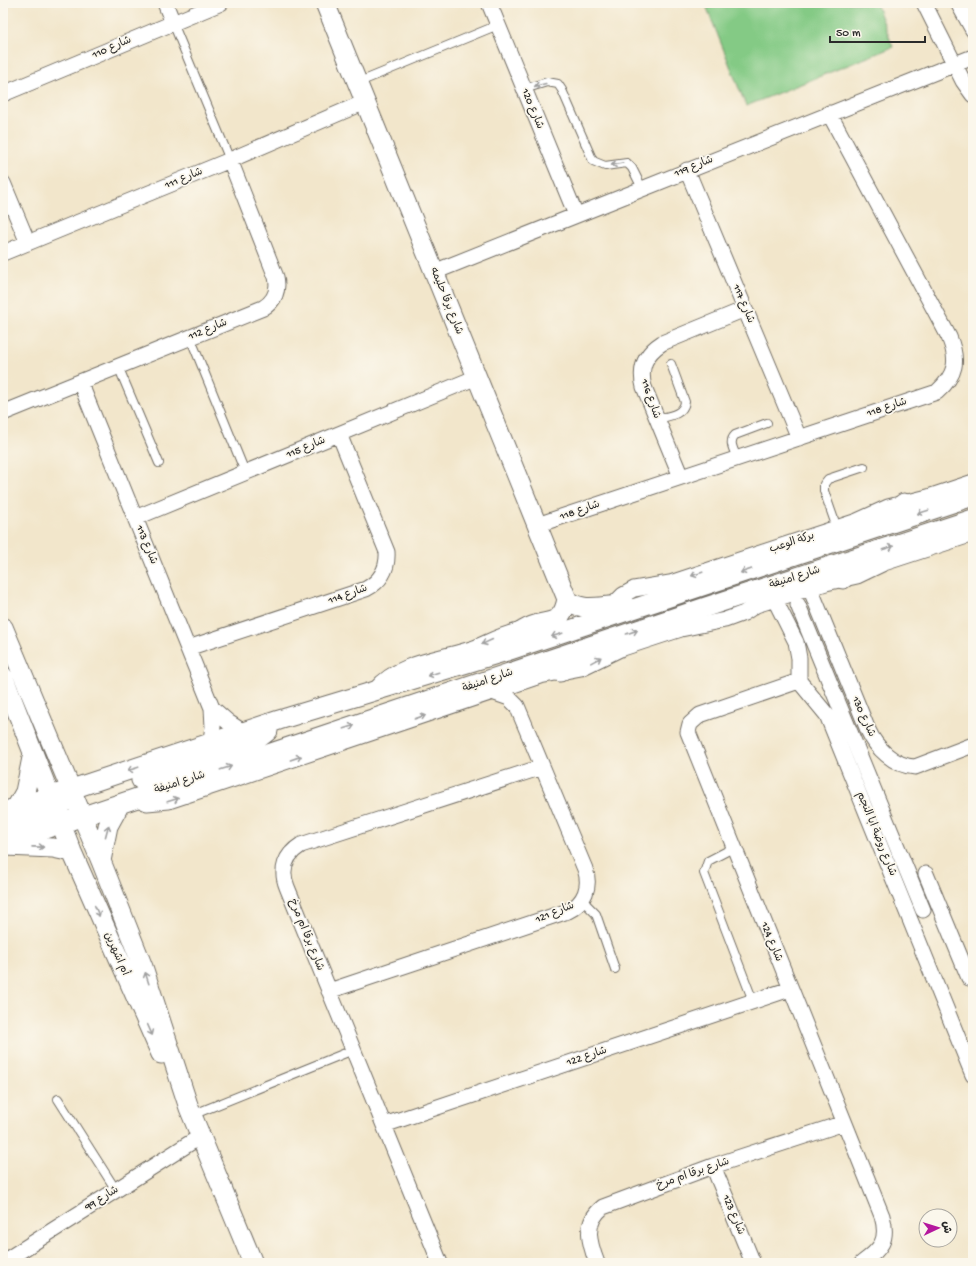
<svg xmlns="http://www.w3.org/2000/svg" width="976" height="1266" font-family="'Gochi Hand','Playpen Sans Arabic',sans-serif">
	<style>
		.green { fill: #84ca85; stroke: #587a58 }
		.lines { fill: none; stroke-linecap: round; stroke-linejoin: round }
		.service-casing { stroke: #716c63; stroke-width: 10 }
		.minor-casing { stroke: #716c63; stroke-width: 17 }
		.tertiary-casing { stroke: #716c63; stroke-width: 21 }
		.service { stroke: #fff; stroke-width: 8 }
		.minor { stroke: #fff; stroke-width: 15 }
		.tertiary { stroke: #fff; stroke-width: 19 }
		.oneway { stroke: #a0a0a0 }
		.labels { text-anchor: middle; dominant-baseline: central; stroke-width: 3.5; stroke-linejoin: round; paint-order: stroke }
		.street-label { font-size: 11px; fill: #2b2b2b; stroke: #fbf7ec }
	</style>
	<rect width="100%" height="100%" fill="#fbf7ec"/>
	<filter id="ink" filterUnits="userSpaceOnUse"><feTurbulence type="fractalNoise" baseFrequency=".025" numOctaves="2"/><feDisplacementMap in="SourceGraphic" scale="8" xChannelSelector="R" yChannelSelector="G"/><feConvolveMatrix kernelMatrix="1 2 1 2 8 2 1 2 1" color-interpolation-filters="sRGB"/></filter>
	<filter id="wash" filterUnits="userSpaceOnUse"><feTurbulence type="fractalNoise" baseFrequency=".012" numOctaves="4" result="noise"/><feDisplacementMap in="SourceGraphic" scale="16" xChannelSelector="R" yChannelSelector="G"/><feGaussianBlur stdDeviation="0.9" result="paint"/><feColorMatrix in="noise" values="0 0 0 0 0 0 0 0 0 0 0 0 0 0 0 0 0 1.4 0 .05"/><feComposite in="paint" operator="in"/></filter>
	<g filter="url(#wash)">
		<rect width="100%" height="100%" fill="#f2e6cb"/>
		<!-- green -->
		<path class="green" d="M705,3h171l17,44 -147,59z"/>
	</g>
	<g filter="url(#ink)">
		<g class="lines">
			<!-- service casing -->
			<g class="service-casing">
				<path id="service" d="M173,23l57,137
					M357,83l141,-58
					M524,89l23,-7 11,2 4,6 31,71 12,5 22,-3 5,5 10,20
					M190,337l55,135
					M118,366l41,97
					M657,419c12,-3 26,-4 28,-17l-14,-38
					M737,458c-3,-8 -9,-16 -2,-23l32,-12
					M837,528l-13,-37v-7l4,-5 36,-12
					M733,848l-25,13 -4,12 49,128
					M582,900l14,14 19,55
					M58,1099l58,91
					M192,1115l161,-65"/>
			</g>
			<!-- minor casing -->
			<g class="minor-casing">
				<path id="minor" d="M165,3l8,20
					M489,3l87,212
					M924,3l39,78 10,14
					M958,3l15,27
					M3,94l218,-91
					M687,170l112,268
					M3,183l25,60
					M3,253l227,-93 135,-58
					M434,272l539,-215
					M80,382l132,326 1,19 -3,18
					M3,413l260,-105c12,-7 16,-18 13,-31l-46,-117
					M681,477l-37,-90c-5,-19 1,-33 18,-44l83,-34
					M135,518l342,-141
					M537,525l400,-133c19,-17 22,-31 12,-55l-120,-224
					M810,588l58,142c8,18 26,36 47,37l58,-22
					M775,600l21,42 3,16v23l28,34 146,360
					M613,605l10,-10 11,-6 36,-6 187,-62 31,-14 40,-10 45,-15
					M798,605l125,305
					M188,648l178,-59c15,-8 22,-20 21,-37l-48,-118
					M799,681l-99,34 -10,9 -2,8 194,484c7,24 -1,33 -20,47
					M376,689c22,-27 66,-30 98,-41 17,-7 31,-15 49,-18
					M212,708l16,14 17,11
					M136,798l11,5 22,-2 371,-125 41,-8 39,-19 61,-20 44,-9 19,-7 12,-8 70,-22 31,-7 27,-13 89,-29
					M926,874l43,104
					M329,991l239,-80c17,-8 23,-25 17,-42l-68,-163 -8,-8 -17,-6
					M384,1125l406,-136
					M713,1166l40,97
					M3,1262l198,-126
					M440,1263l-153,-376c-7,-17 -2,-32 14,-42l241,-78
					M597,1263c-8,-21 -14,-40 6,-56l110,-41 131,-43"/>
			</g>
			<!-- tertiary casing -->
			<g class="tertiary-casing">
				<path id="tertiary" d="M325,3l242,596c16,16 39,4 59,7
					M881,523l23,-20
					M843,579l21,-21
					M3,627l98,234 42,106 46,141 64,155
					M507,651c4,-8 8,-16 17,-21 21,-13 37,0 43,-31
					M560,672l24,-19
					M3,676l69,176 89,202
					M141,780c37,-11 98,-23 127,-49
					M16,808l9,-16 8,-39
					M3,812l276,-92 228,-69 466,-155
					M3,827c17,-6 49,-12 61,-25
					M3,843l703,-236 267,-88
					M6,846l47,2 19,4
					M101,861l7,-35 12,-22"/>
			</g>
			<!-- service -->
			<use href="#service" class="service"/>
			<!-- minor -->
			<use href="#minor" class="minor"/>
			<!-- tertiary -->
			<use href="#tertiary" class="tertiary"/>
		</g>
		<!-- one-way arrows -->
		<defs><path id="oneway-shaft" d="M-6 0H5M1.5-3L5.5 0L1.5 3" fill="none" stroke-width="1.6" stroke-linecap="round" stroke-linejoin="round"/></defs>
		<g class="oneway">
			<use href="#oneway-shaft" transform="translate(540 85) rotate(165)"/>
			<use href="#oneway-shaft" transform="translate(617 164) rotate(169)"/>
			<use href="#oneway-shaft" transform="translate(923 512) rotate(162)"/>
			<use href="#oneway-shaft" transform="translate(888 548) rotate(-18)"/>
			<use href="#oneway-shaft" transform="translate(746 571) rotate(161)"/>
			<use href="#oneway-shaft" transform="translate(697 574) rotate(162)"/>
			<use href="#oneway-shaft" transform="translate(632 632) rotate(-19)"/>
			<use href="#oneway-shaft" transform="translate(557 635) rotate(162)"/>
			<use href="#oneway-shaft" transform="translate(487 642) rotate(155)"/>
			<use href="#oneway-shaft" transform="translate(596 660) rotate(-29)"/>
			<use href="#oneway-shaft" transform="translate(433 674) rotate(163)"/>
			<use href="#oneway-shaft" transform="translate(420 717) rotate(-19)"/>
			<use href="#oneway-shaft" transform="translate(349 727) rotate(-18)"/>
			<use href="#oneway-shaft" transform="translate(296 758) rotate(-19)"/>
			<use href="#oneway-shaft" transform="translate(226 768) rotate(-18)"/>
			<use href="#oneway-shaft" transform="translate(133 769) rotate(162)"/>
			<use href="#oneway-shaft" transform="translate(173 800) rotate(-17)"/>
			<use href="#oneway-shaft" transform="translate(107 831) rotate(-75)"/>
			<use href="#oneway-shaft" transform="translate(38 847) rotate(1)"/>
			<use href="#oneway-shaft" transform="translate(97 911) rotate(67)"/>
			<use href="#oneway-shaft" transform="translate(147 978) rotate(-108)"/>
			<use href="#oneway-shaft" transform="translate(150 1030) rotate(66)"/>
		</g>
	</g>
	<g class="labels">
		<!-- street labels -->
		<g class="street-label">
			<text transform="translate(112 48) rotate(-23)">شارع 110</text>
			<text transform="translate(532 109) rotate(68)">شارع 120</text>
			<text transform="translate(694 167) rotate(-22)">شارع 119</text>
			<text transform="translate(184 179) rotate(-22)">شارع 111</text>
			<text transform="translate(446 301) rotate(68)">شارع برقا حليمه</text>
			<text transform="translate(743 304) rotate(67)">شارع 117</text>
			<text transform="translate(208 330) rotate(-22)">شارع 112</text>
			<text transform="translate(650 399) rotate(71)">شارع 116</text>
			<text transform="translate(887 408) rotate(-18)">شارع 118</text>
			<text transform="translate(306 448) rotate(-22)">شارع 115</text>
			<text transform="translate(580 511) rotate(-19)">شارع 118</text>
			<text transform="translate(792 543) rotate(-18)">بركة الوعب</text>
			<text transform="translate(146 545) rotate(68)">شارع 113</text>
			<text transform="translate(795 578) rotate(-18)">شارع امنيفة</text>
			<text transform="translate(348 595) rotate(-19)">شارع 114</text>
			<text transform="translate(488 681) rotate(-19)">شارع امنيفة</text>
			<text transform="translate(863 717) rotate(66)">شارع 130</text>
			<text transform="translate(180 783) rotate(-18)">شارع امنيفة</text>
			<text transform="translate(876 834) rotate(68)">شارع روضة ابا النجم</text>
			<text transform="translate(555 913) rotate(-22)">شارع 121</text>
			<text transform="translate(306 935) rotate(68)">شارع برقا ام مرخ</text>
			<text transform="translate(771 942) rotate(68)">شارع 124</text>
			<text transform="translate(116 954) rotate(66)">أم اشهرين</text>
			<text transform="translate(587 1057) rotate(-18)">شارع 122</text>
			<text transform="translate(693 1174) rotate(-19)">شارع برقا ام مرخ</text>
			<text transform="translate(102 1199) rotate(-32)">شارع 99</text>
			<text transform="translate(733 1215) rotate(67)">شارع 123</text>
		</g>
	</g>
	<!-- margin -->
	<rect width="976" height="1266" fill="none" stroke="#fbf7ec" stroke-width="16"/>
	<!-- north arrow -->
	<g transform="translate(938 1228) rotate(86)"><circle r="19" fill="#fbf7ec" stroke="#a8a59f"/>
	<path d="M0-3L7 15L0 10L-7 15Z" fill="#b5179e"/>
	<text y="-6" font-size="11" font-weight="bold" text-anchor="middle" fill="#2b2b2b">ش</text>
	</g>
	<!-- scale -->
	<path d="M830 36v6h95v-6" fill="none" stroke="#2b2b2b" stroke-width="2"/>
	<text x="836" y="36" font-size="12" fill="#2b2b2b" stroke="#fbf7ec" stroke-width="3" paint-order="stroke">50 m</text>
</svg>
